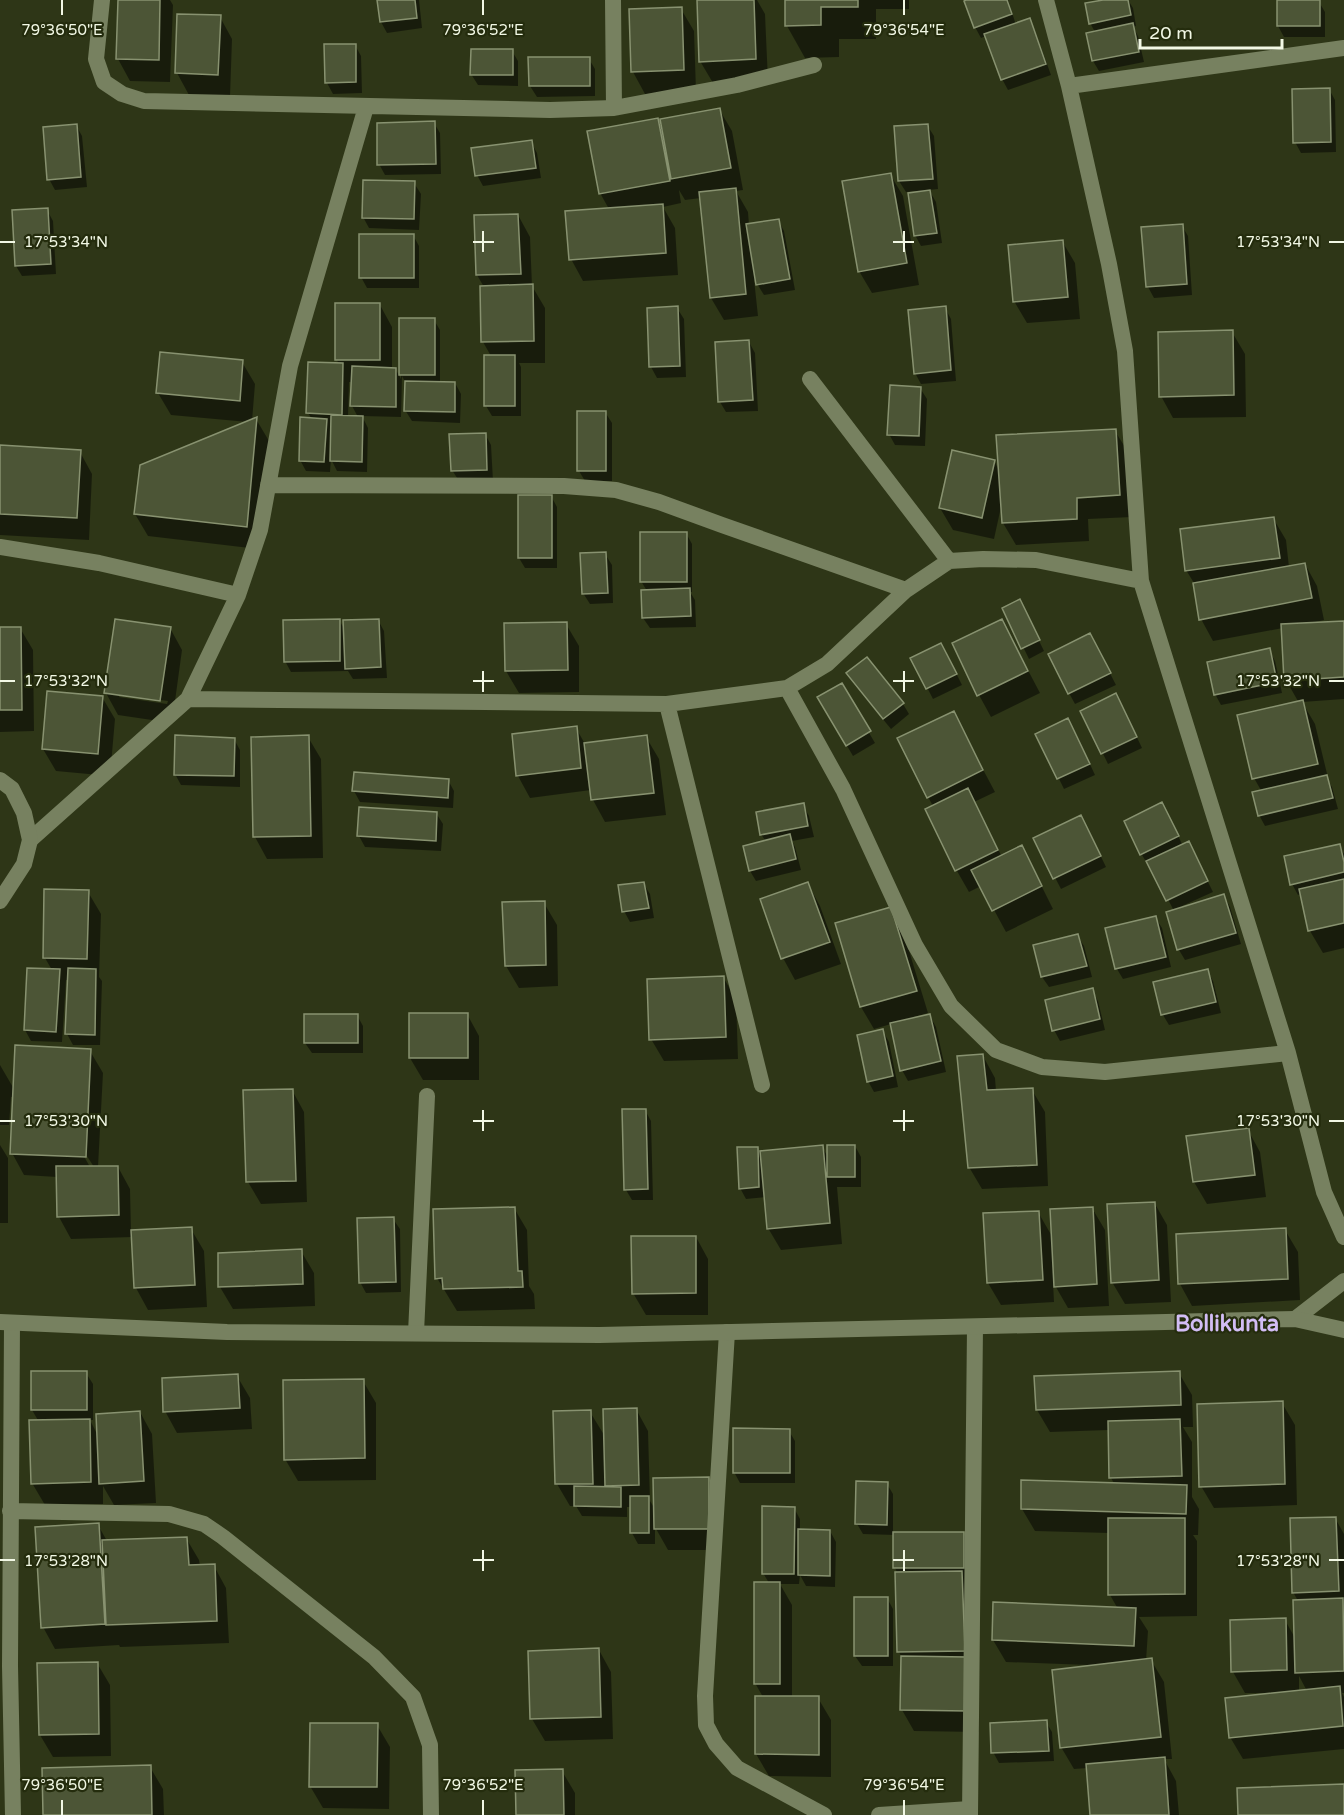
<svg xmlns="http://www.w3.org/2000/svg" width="1344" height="1815" font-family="'Varela Round',sans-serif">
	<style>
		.shadow { fill: #0007; fill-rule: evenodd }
		.building { fill: #4c5536; stroke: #889270; stroke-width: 1.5 }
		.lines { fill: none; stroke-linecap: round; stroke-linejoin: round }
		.minor { stroke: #778160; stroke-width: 16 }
		.tertiary { stroke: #778160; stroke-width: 16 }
		.ticks { fill: none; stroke: #f2f8e5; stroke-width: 2 }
		.labels { text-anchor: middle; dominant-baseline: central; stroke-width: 4.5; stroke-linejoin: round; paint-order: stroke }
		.quarter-label { font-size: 22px; font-weight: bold; fill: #d2bdf5; stroke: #242c0d }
		.ticks-label { font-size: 15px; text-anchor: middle; fill: #f2f8e5; stroke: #242c0d; stroke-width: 4.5; stroke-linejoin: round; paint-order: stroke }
	</style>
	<rect width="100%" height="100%" fill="#2e3617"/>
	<!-- shadow -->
	<path class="shadow" d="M119,0h51l3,5 -3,77 -40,-1 -12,-22z
		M378,0h41l3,28 -35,5 -6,-11z
		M698,0h59l8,14 3,67 -55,2 -13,-22z
		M786,0h123v9h-33v30h-37v18l-34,1 -18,-32z
		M971,0h37l8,25 13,-5 6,11 16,44 -43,15 -6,-11 -16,-43 -5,2 -6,-11z
		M1111,0h17l5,8 3,18 -3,1 5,9 6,26 -45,9 -6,-10 2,-29 -5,-9z
		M1319,2l6,10v25h-41l-6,-11z
		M681,9l13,22 2,60 -51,3 -12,-22z
		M220,17l12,22 -2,58 -41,-2 -12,-22z
		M355,45l6,11 1,37 -29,1 -6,-11z
		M512,51l6,10v25l-40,-1 -7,-11z
		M589,59l6,10v27l-58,1 -7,-11z
		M1329,89l6,11 1,52 -35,1 -6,-11z
		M719,109l13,22 11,59 -7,1 12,21 1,13 29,-5 6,11 11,59 -31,5 -10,-16 4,37 -34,4 -13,-22 -10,-100 -16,2 -6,-10 2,13 -18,4 12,21 3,47 -95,6 -12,-22 38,-50 -9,-16 57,-73 6,11z
		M434,123l6,10 1,41 -56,1 -6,-11z
		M76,125l6,11 5,51 -32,3 -6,-11z
		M927,125l7,11 4,53 -9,1 7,12 6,41 -21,3 -6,-11 3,-44 -12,1 -7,-11z
		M531,142l6,11 4,25 -58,8 -6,-11z
		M890,174l13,22 16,89 -47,8 -13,-22z
		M414,183l7,11 -2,36 -50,-2 -6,-11z
		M47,210l6,11 3,53 -34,2 -6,-10z
		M518,215l12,22 2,49 13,22v55h-26l2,4v49h-29l-6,-10 5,-50 -8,-14 1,-55 -7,-12 -2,-58z
		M1182,226l6,10 4,59 -38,3 -6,-11 -5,-58z
		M413,235l6,11v42h-52l-6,-11z
		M1062,241l13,22 5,56 -53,4 -13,-22z
		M380,305l12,22v42l4,1 5,9v-59h33l6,10v53h15l6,11 -1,29 -48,-2 -7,-11 1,-26 -4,-8 -1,41 -39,-1 6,12 -1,44 -30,-1 -6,-12 -1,13 -24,-1 -6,-11 12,-41 -4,-6 31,-48 -2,-5zM349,382h4l-1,24 6,11h-10z
		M677,308l7,11 2,58 -29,1 -6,-11z
		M945,308l6,11 5,62 -35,3 -6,-11z
		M1232,332l13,22 1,63 -73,1 -12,-22z
		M749,342l6,11 3,58 -32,1 -6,-10z
		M242,362l13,22 -3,37 4,-2 13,22 -10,108 -111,-13 -13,-22 113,-92 -77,-7 -13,-22z
		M920,388l7,11 -2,47 -30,-1 -6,-11z
		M605,412l7,11v58h-27l-6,-10z
		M1115,431l13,21 4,65 -44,2 1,22 -73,4 -13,-22 -2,-16 -7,32 -41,-9 -13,-22 54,-47 6,11z
		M485,434l6,11 2,36h-34l-7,-11z
		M0,447l80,5 12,22 -3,66 -89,-5z
		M551,496l6,11v61h-32l-6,-10z
		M1273,518l13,22 3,27 16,-3 12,22 7,34 -13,3 1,1 32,-1v76l-42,3 13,22 14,58 3,5 6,22 -73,17 -6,-11 3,-23 -8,-14 45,-75 -13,-23 -3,-52 -70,13 -12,-22 -7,-36 -8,-13z
		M686,533l6,11v48h-2l5,8 1,27 -46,1 -7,-10 4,-27 -6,-10z
		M605,554l7,11 1,38 -23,1 -7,-11z
		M1004,608l21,4 19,39 -15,8z
		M339,620l6,10 33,-10 6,11 3,47 -34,1 -5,-8 -57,1 -6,-11z
		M1002,621l38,72 -49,24 -12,-22z
		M566,624l13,22v46l-60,1 -13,-22z
		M20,628l13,22 1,81 -34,1v-103z
		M170,628l12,22 -10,73 -54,-8 -12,-22zM119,694l49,7 -1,3 -48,-7z
		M1096,646l20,39 -41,19 -6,-11z
		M1269,650l6,11 7,32 -61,12 -6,-11z
		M947,655l15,30 -29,14 -21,-41z
		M848,674l55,30 6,10 -18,15 -37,-45z
		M841,685l34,58 -22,13 -34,-58z
		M102,697l13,22 -5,57 -54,-5 -13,-22z
		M1122,706l20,42 -34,16 -26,-53z
		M953,713l42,79 -21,10 28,55 20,-10 31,62 -47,23 -25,-46 -12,6 -12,-21 -30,-62 6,-3 -5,-9z
		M576,728l9,16 61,-7 13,22 7,56 -61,7 -12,-22 -2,-10 -61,8 -12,-22 -5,-41z
		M1074,730l21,45 -31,14 -27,-55z
		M308,737l13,22 2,99 -56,1 -12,-22z
		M234,739l6,11v37l-59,-2 -6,-11z
		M448,780l6,11 -1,17 -93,-6 -6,-11z
		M803,805l6,11 5,21 -22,4 3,6 6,23 -45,11 -6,-10 16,-29 -5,-8z
		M361,809l75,4 7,11 -2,27 -76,-4 -6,-11z
		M1168,815l15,31 11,8 19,38 -31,14 1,2 41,-12 6,11 11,37 -56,16 -6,-10 -11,-37 6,-2 -24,-47 -2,1 -6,-10 -16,-34z
		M1087,828l19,39 -45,22 -26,-50z
		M1339,845l5,9v94l-21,5 -13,-22 -9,-37 -3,1 -6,-11z
		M643,883l7,11 4,24 -24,4 -6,-11z
		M808,884l12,22 21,58 -46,16 -12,-22z
		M88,892l13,22 -2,63 3,4 -2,64h-27l-6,-11 2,-54h-3l-4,62 -31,-1 -6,-11 27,-60 -7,-12z
		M544,903l13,22 1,61 -39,2 -13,-22z
		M890,909l13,22 25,82 -14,4v2l16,-3 6,11 10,45 -38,9 -6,-11 -11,-46 -17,5 -13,-22 -24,-83z
		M1155,917l7,11 9,39 -48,12 -6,-10 -10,-40z
		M1077,935l7,11 8,31 -43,10 -7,-10 -7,-31z
		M1207,970l6,11 8,32 -52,12 -6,-10 -8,-32z
		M723,977l13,22 2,60 -74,2 -13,-22z
		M1092,990l6,11 7,29 -45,11 -6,-11z
		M467,1014l12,22v44h-56l-13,-22z
		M357,1015l6,11v27h-51l-7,-10z
		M883,1031l6,11 9,45 -24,5 -6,-11z
		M90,1051l13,22 -5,94h20l12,22 1,43 60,-3 13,22 3,56 -59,3 -12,-22 -3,-51 -62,2 -12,-22 -2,-40 -33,-2 -12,-22 2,-56h-3l-2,28h-9v-60l14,24zM83,1150l11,17h-4l-9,-16z
		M983,1056l12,22 1,13 36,-1 13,22 3,74 -66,3 -13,-22z
		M292,1090l12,22 3,90 -46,2 -13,-22z
		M645,1110l6,11 2,79h-21l-6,-10z
		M1248,1130l12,22 6,45 -59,7 -13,-22z
		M0,1145l8,13v65h-8z
		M855,1146l6,11v30h-24l5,57 -61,6 -13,-22 -2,-31 -20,2 -6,-11 17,-40 3,5 62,-6 6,10z
		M1155,1204l12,21 4,77 -46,2 -13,-22z
		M514,1208l13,22 2,56 5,8 1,15 -78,2 -20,-33z
		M1092,1208l13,22 4,76 -41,2 -15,-26 1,20 -53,3 -13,-22 -4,-69 54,-2 15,26z
		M393,1219l7,10 1,63 -35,1 -6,-11z
		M1285,1230l13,22 2,48 -108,6 -12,-22z
		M696,1237l12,22v56h-62l-13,-22z
		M301,1251l13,22 1,33 -82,3 -13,-22 -1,-32z
		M86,1373l7,11v36h-3l8,16 42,-24 12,22 4,69 -42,2 -11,-19v18l-58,1 -13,-22 7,-61 -7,-12z
		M1179,1373l13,22 1,32h-10l9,15v55l7,12 -1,26h-5l4,6v75l-58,1 9,14 -2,30 5,-1 13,22 8,77h-8l12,22 3,34h-87l-4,-47 -14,1 -13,-22 27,-82 -82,-3 -13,-22 125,-31 -8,-14 -1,-62 -74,-2 -13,-22 93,-24 -4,-7 -2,-48 -59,2 -13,-22z
		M237,1376l13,22 2,31 -75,4 -12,-22z
		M363,1381l13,22v77l-78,1 -13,-22z
		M1282,1403l13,22 2,80 -83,3 -13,-22z
		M636,1409l12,22 2,70 5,8 53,-30 12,22 1,49h-53l-13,-23v17h-17l-6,-11v-26h-5v10l-45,-1 -6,-10h-6l-13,-22 33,-72 16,26z
		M789,1431l6,10v42h-55l-6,-11z
		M887,1484l6,10v39h70l13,22 3,177 -65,-1 -12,-21v-52l-3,-6 -1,-78 -3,-6v-33l-32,-1 -6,-10z
		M794,1508l6,11v11l30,1 6,11 -1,45 -29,-1 -6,-11 -1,9h-19l12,21v93h26l13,22v57l-62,-1 -13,-22 7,-57 -8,-14 14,-100 -6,-10z
		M1335,1518l9,16v159h-2l2,4v52l-101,10 -13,-22 35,-42v-2h-20l-12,-21 52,-52 10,18 3,-37 -5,-9zM1299,1676l8,15 -8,1z
		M98,1525l9,16 79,-3 13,22 1,6h14l12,22 3,55 -109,4 -1,-2 -64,4 -12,-22z
		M887,1598l6,11v57h-31l-7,-10z
		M599,1650l12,22 2,67 -68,2 -13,-22 -2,-67z
		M97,1663l13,22 1,71 -58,1 -13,-22z
		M1046,1722l6,10 2,29 -55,2 -6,-11z
		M377,1725l13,22 -1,62 -66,-1 -13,-22z
		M150,1767l13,22 1,26h-119z
		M562,1771l13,22v22h-58z"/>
	<!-- building -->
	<path class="building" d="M118,0h42l-1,60 -43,-1z
		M377,0h38l2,18 -37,4z
		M697,0h57l2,59 -57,3z
		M785,0h73v7h-37v18l-36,1z
		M966,0h41l5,14 -38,14 -10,-27z
		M1103,0h25l3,15 -42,9 -4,-21z
		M1277,0h43v26h-43z
		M682,7l2,63 -53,2 -2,-63z
		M177,14l44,1 -3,60 -43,-2z
		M1030,18l16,46 -45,16 -17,-46z
		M1133,23l6,29 -47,9 -6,-28z
		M324,44h32v38l-31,1z
		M471,49h42v26h-43z
		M528,57h62v29h-61z
		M1330,88l1,54 -38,1 -1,-54z
		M720,108l11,60 -60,11 -11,-60z
		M658,118l12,63 -71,13 -12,-63z
		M435,121l1,43 -59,1v-42z
		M77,124l4,53 -34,3 -4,-53z
		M928,124l5,55 -35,2 -4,-55z
		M532,140l4,28 -61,8 -4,-28z
		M891,173l16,90 -49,9 -16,-91z
		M363,180l52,1 -1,38 -52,-1z
		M736,188l10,106 -36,4 -11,-106z
		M930,190l7,43 -23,3 -6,-43z
		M663,204l3,49 -97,7 -4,-49z
		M48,208l3,56 -36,2 -3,-56z
		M518,214l3,60 -45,1 -2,-60z
		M779,219l11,60 -34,6 -10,-61z
		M1183,224l4,60 -41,3 -5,-60z
		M359,234h55v44h-55z
		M1063,240l5,57 -55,5 -5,-57z
		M533,284l1,57 -53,1 -1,-56z
		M335,303h45v57h-45z
		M678,306l2,60 -31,1 -2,-59z
		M946,306l5,64 -37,4 -6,-64z
		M399,318h36v57h-36z
		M1233,330l1,65 -75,2 -1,-65z
		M749,340l4,60 -35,2 -3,-60z
		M160,352l83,8 -3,41 -84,-8z
		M484,355h31v51h-31z
		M308,362l35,1 -1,52 -36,-2z
		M352,366l44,2v39l-46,-1z
		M405,381l50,1v30l-51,-1z
		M890,385l31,2 -2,49 -32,-1z
		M577,411h29v60h-29z
		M331,415l32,1 -1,46 -32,-1z
		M257,417l-10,110 -113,-13 6,-49z
		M300,417l27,2 -3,43 -25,-1z
		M1116,429l4,66 -43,3v21l-75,4 -6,-88z
		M486,433l1,37 -36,1 -2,-37z
		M0,445l81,5 -4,68 -77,-4z
		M952,450l43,10 -13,58 -43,-10z
		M518,495h34v63h-34z
		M1274,517l6,41 -95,13 -5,-42z
		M640,532h47v50h-47z
		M606,552l2,41 -26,1 -2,-41z
		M1305,563l7,35 -113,22 -6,-37z
		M690,588l1,28 -49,2 -1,-28z
		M1020,599l20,41 -19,9 -19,-41z
		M115,619l56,8 -11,74 -56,-8z
		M340,619v42l-56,1 -1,-42z
		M379,619l2,48 -36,2 -2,-49z
		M1002,619l26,52 -51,25 -25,-53z
		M1344,621v56l-60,4 -3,-57z
		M567,622l1,48 -63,1 -1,-48z
		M0,627h21l1,83h-22z
		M1090,633l21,40 -43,21 -20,-40z
		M941,643l16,31 -31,15 -16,-31z
		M1270,648l7,34 -63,13 -7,-33z
		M867,657l37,46 -21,16 -37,-46z
		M842,683l29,48 -25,15 -29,-49z
		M47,691l56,5 -5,58 -56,-5z
		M1116,693l21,44 -36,17 -21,-43z
		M1303,700l15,64 -66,15 -15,-64z
		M954,711l29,59 -56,28 -30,-60z
		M1068,718l22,46 -33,15 -22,-45z
		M577,726l4,42 -65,8 -4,-42z
		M175,735l60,3 -1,38 -60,-1z
		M309,735l2,101 -58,1 -2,-100z
		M647,735l7,58 -63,7 -7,-57z
		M354,772l95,7 -1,19 -96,-7z
		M1327,775l6,23 -75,18 -6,-24z
		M968,788l30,62 -43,21 -30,-62z
		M1162,802l17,34 -39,19 -16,-34z
		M804,803l4,23 -48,9 -4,-23z
		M359,807l78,5 -1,29 -79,-5z
		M1081,815l20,41 -48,23 -20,-41z
		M790,834l6,25 -47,12 -6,-25z
		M1189,841l19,40 -42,20 -20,-40z
		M1340,844l4,18v10l-54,13 -6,-29z
		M1022,845l20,41 -50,25 -21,-41z
		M1344,879v44l-36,8 -9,-42z
		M644,882l5,26 -27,4 -4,-27z
		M808,882l22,60 -49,17 -21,-60z
		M44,889l45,1 -2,69 -44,-1z
		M1224,894l12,39 -59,17 -11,-38z
		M545,901l1,64 -41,1 -3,-64z
		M891,907l26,84 -57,16 -25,-84z
		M1156,916l10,41 -51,12 -10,-41z
		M1078,934l9,32 -46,11 -8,-32z
		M27,968l33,1 -4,63 -32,-2z
		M68,968l28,1 -1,66 -30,-1z
		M1208,969l8,33 -55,13 -8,-33z
		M724,976l2,61 -77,3 -2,-61z
		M1093,988l7,31 -48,12 -7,-31z
		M409,1013h59v45h-59z
		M304,1014h54v29h-54z
		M930,1014l11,47 -41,10 -10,-48z
		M883,1029l10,47 -26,6 -10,-47z
		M15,1045l76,4 -5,108 -76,-3z
		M983,1054l4,36 46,-2 4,77 -69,3 -11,-112z
		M293,1089l3,92 -50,1 -3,-92z
		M622,1109h24l2,80 -24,1z
		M1249,1128l6,47 -62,7 -7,-46z
		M823,1145l7,78 -63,6 -7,-78z
		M827,1145h28v32h-28z
		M737,1147h21l1,40 -20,2z
		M56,1166h62l1,49 -62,2z
		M1155,1202l4,78 -48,3 -4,-79z
		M515,1207l3,64h4l1,16 -80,2 -1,-11 -7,1 -2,-70z
		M1093,1207l4,77 -43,3 -4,-78z
		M1039,1211l4,69 -56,3 -4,-70z
		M394,1217l2,65 -37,1 -2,-65z
		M192,1227l3,58 -61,3 -3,-58z
		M1286,1228l2,51 -110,5 -2,-50z
		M631,1236h65v57l-64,1z
		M302,1249l1,35 -85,3v-34z
		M31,1371h56v39h-56z
		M1180,1371l1,34 -145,5 -2,-34z
		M238,1374l2,34 -77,4 -1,-34z
		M364,1379l1,79 -81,2 -1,-80z
		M1283,1401l2,83 -86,3 -2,-83z
		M637,1408l2,77 -34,1 -2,-77z
		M591,1410l2,74h-38l-2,-73z
		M140,1411l4,70 -45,3 -3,-70z
		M90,1419l1,63 -60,2 -2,-64z
		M1180,1419l2,57 -73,2 -1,-57z
		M733,1428l57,1v44h-57z
		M709,1477v52h-55l-1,-51z
		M1021,1480l166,5 -1,29 -165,-5z
		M856,1481l32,1 -1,43 -32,-1z
		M574,1486l47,1v20l-47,-1z
		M630,1496h19v37h-19z
		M762,1506l33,1 -1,67h-32z
		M1336,1517l3,74 -47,2 -2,-75z
		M1108,1518h77v76l-77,1z
		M99,1523l6,101 -64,4 -6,-101z
		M798,1529l32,1v46l-32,-1z
		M893,1532h71v36h-71z
		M187,1537l2,28 26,-1 2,57 -111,4 -4,-85z
		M962,1571l3,80 -68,1 -2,-80z
		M754,1582h26v102h-26z
		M854,1597h34v59h-34z
		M1343,1598l1,73 -49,2 -2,-73z
		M993,1602l143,6 -2,38 -142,-6z
		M1286,1618l1,52 -56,2 -1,-52z
		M599,1648l2,69 -71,2 -2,-68z
		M901,1656l66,1v54l-67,-1z
		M1152,1658l9,79 -101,11 -8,-78z
		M98,1662l1,72 -60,1 -2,-72z
		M1340,1686l3,40 -114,12 -4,-40z
		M755,1696h64v59l-64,-1z
		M1047,1720l2,31 -58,2 -1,-30z
		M310,1723h68l-1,64h-68z
		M1165,1757l4,58h-79l-4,-51z
		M151,1765l1,50h-109l-1,-47z
		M563,1769l1,46h-48l-1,-45z
		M1344,1784v31h-106l-1,-27z"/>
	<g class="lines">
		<!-- minor -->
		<path class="minor" d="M102,0l-6,59 8,23 18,12 22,7 406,9 64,-2 123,-23 77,-20
			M613,0l1,108
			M1046,0l23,86 40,178 16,87 16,230 147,472 36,139 20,45
			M1069,86l275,-38
			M810,379l139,182
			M268,485l296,1 52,4 43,12 63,23 184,65
			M0,547l99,16 139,32
			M787,688l56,101 72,156 36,61 45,44 46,17 63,5 183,-19
			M188,699l479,5 120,-16 40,-24 79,-74 43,-29 34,-2 53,1 105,21
			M667,704l95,381
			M30,840l158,-141 50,-104 22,-65 30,-164 76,-259
			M1295,1319l49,-38
			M12,1324l-2,342 3,149
			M727,1332l-22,364 1,29 10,19 21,24 87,47
			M416,1333l11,-237
			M10,1511l159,3 35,10 19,13 151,120 39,40 17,48 1,70
			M879,1815l91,-6
			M970,1815l5,-488"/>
		<!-- tertiary -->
		<path class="tertiary" d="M0,780l12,9 12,24 6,27 -6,24 -24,37
			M0,1322l227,10 372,3 696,-16 49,11"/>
	</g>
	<!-- ticks -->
	<path class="ticks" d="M62,0v15M483,0v15M904,0v15M483,231v21M904,231v21M0,242h15M473,242h21M893,242h21M1329,242h15M483,671v21M904,671v21M0,681h15M473,681h21M893,681h21M1329,681h15M483,1110v21M904,1110v21M0,1121h15M473,1121h21M893,1121h21M1329,1121h15M483,1550v21M904,1550v21M0,1560h15M473,1560h21M893,1560h21M1329,1560h15M62,1800v15M483,1800v15M904,1800v15"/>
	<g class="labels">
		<!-- quarter labels -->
		<g class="quarter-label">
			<text x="1227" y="1324">Bollikunta</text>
		</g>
	</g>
	<g class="ticks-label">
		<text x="62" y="35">79°36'50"E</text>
		<text x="483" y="35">79°36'52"E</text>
		<text x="904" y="35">79°36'54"E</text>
		<text x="66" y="247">17°53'34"N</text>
		<text x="1278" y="247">17°53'34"N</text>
		<text x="66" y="686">17°53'32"N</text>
		<text x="1278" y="686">17°53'32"N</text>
		<text x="66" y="1126">17°53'30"N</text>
		<text x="1278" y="1126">17°53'30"N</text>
		<text x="66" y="1566">17°53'28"N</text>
		<text x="1278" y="1566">17°53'28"N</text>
		<text x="62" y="1790">79°36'50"E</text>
		<text x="483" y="1790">79°36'52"E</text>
		<text x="904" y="1790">79°36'54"E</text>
	</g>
	<!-- scale -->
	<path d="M1140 39v9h142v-9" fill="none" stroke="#f2f8e5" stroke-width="3"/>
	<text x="1149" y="39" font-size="18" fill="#f2f8e5" stroke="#242c0d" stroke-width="4.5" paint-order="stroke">20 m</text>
</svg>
